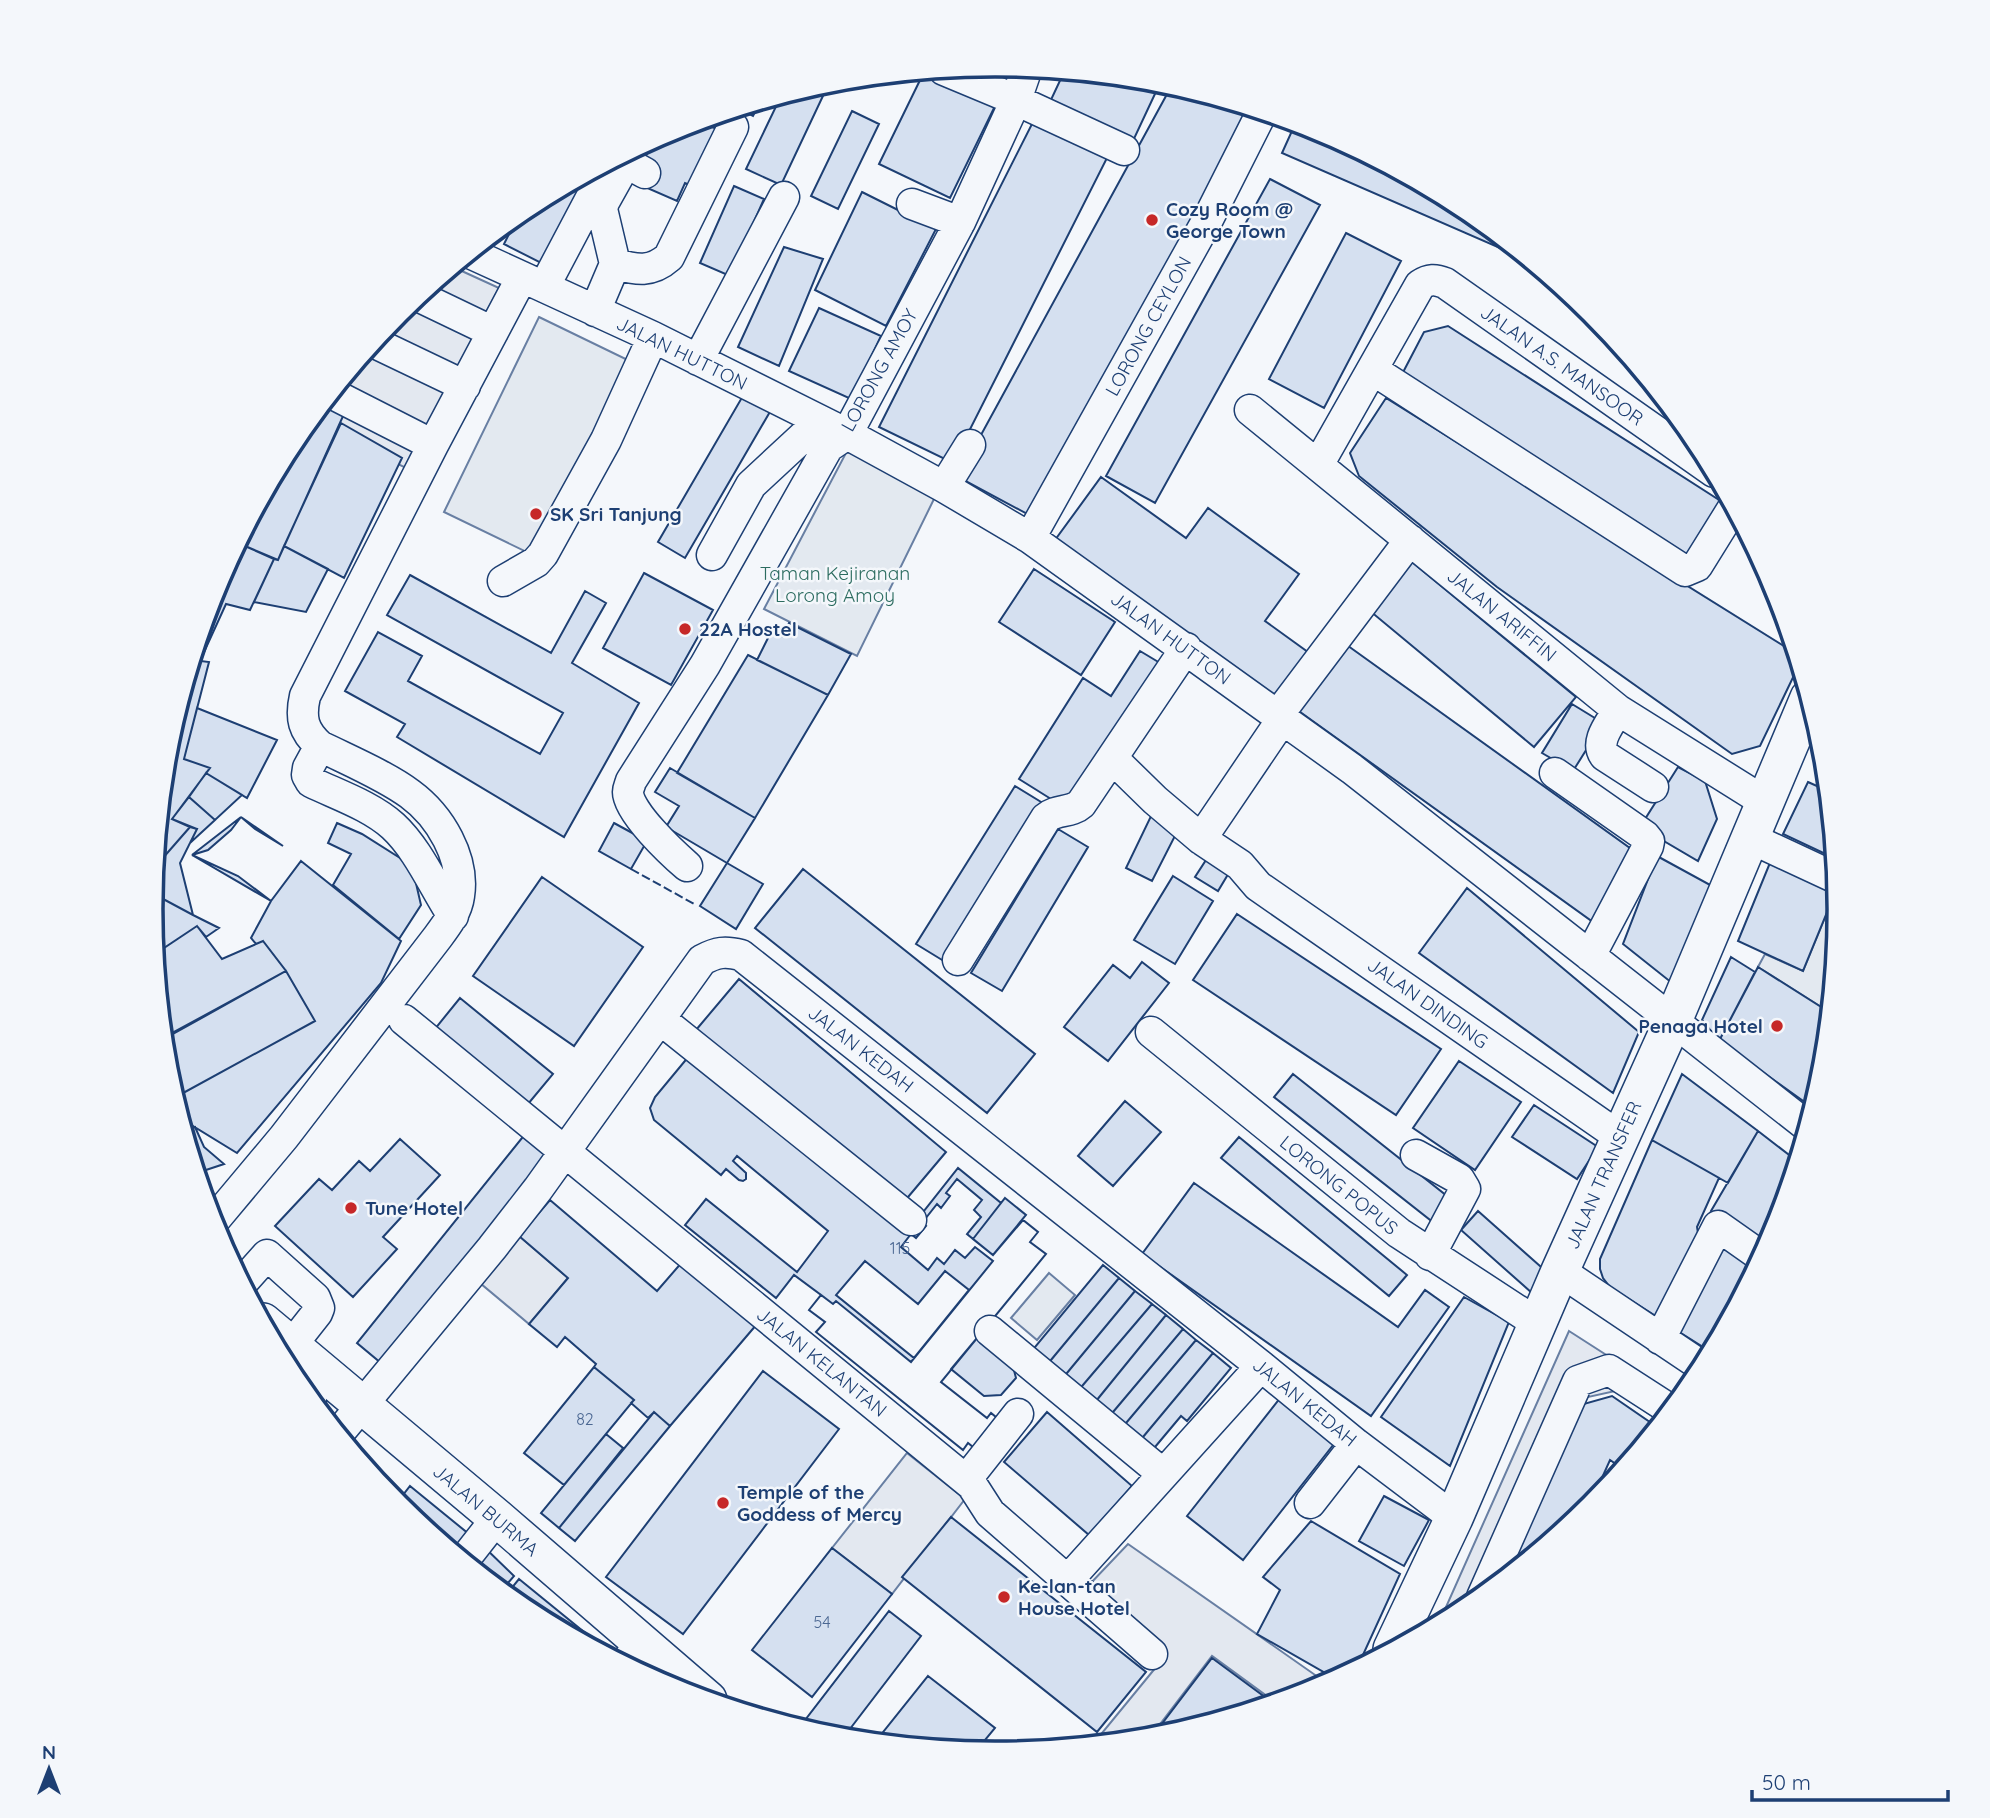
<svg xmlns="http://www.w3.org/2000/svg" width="1990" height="1818" font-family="Quicksand,sans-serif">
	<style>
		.green { fill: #e3e9f0; stroke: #687fa3; stroke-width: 2 }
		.parking { fill: #e3e8f0; stroke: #687fa3; stroke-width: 2 }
		.building { fill: #d5e0f0; stroke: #1d3f73; stroke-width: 2; fill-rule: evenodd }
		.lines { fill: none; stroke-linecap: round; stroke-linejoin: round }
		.minor-casing { stroke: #1d3f73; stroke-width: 33 }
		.major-casing { stroke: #1d3f73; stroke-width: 40 }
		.minor { stroke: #f4f7fb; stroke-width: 30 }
		.major { stroke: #f4f7fb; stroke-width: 37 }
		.fence { stroke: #1d3f73; stroke-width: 2; stroke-dasharray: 9 3.5; stroke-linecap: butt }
		.poi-dot { fill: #c62828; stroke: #f4f7fb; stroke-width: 2.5 }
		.labels { text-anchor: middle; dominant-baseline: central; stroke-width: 5; stroke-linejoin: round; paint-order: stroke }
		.number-label { font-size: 16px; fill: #4b6792 }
		.poi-label { font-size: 19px; font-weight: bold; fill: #1d3f73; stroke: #f4f7fb; text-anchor: start }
		.street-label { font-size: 19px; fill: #1d3f73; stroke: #f4f7fb }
		.park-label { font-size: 19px; fill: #2c6c60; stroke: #f4f7fb }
		.rim { fill: none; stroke: #1d3f73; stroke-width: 3.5 }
	</style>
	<rect width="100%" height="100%" fill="#f4f7fb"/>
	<!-- green -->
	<path class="green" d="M539,317l97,47 -95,195 -97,-47z
		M847,451l88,46 -78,159 -93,-47z
		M1837,888c4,34 1,73 -11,106l5,3 -2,15 -71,-45 7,-13 38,17z
		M1049,1273l26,22 -38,45 -26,-22z"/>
	<!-- parking -->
	<path class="parking" d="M453,267l46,21 -93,180 -97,-47 89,-109z
		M519,1236l49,42 -39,46 -49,-41z
		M1569,1331l109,70 -17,21 -46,-31 -41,9 -78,184 -32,27 -26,14z
		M907,1453l58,46 -73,95 -60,-46z
		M1128,1544l200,140 -10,5 -43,13 -63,-46 -61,80 1,2 -59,6 73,-89 -78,-69z"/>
	<!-- building -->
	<path class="building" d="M929,71l67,33 -46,94 -71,-34 45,-92z
		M1064,72l97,9 -29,62 -83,-39z
		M830,81l-49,104 -35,-16 35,-73z
		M1172,85l80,24 -221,407 -73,-39z
		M760,102l-7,14 -14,-7z
		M852,111l27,13 -41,85 -27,-13z
		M1037,114l74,36 -158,313 -74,-36z
		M711,117l-3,8 17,8 -25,56 -15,-6 -8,18 -32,-14 11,-24 -11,-5 8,-19 19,-10z
		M1296,122l22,7 146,78 60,49 -1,2 -241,-105z
		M598,169l-49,98 -45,-23 16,-32 6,-5z
		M1270,179l50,26 -165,298 -49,-27z
		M734,186l30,13 -34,77 -30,-13z
		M862,192l74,37 -50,97 -71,-36z
		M1346,233l55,28 -77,147 -55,-29z
		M784,247l39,12 -44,107 -41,-19z
		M819,308l62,28 -30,63 -62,-28z
		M1448,326l282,181 -40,61 -291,-188 25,-48z
		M744,394l27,16 -86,148 -27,-16z
		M1386,398l409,255 4,12 -39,81 -28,8 -235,-167 -138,-111 -9,-23z
		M322,404l22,10 -66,146 -40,-17 55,-103z
		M341,423l61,35 -58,120 -60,-32z
		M1101,477l85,61 22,-30 91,66 -34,47 47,34 -34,46 -223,-161z
		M238,543l36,16 -24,51 -24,-6 -26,57 -7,-1 22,-74z
		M284,546l44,23 -22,43 -52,-10 20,-43 4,1z
		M1412,562l164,135 -42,50 -164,-136z
		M1034,569l81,53 -34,53 -82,-53z
		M644,573l69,37 -42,75 -68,-37z
		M410,575l141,78 34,-62 21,12 -34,60 67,40 -75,134 -167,-100 8,-13 -60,-33 33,-59 44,24 -14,25 132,73 23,-41 -176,-98z
		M789,623l62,31 -23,41 -71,-35 15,-30 10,6z
		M1344,643l297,213 -48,66 -297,-213z
		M1140,651l20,12 -93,146 -48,-30 64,-101 28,18z
		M748,655l80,40 -73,123 -78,-45z
		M193,660l16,2 -25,97 26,9 -38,51 18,8 -35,40 12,-123z
		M1572,704l31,19 -30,48 -31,-18z
		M197,708l80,32 -30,58 -41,-25 4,-5 -26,-9z
		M1823,745l2,23 -9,-6z
		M1678,767l27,14 12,38 -19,42 -58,-34z
		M670,768l85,50 -28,45 -61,-36 13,-21 -24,-14z
		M206,773l36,22 -27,25 -26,-23z
		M1808,782l20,9 6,67 -51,-24z
		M1015,786l31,19 -99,158 -31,-19z
		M189,797l26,23 -25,23 7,-14 -25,-10z
		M1152,814l27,14 -27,53 -26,-13z
		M241,817l-10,13 -23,20 -16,5z
		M241,817l42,29 -28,-17z
		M337,823l25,11 38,24 6,6 9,15 6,26 -22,34 -66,-54 18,-31 -23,-11z
		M614,823l33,18 -16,28 -32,-18z
		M190,827l7,2 -17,34 13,52 -41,-22 3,-26z
		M1058,829l30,18 -86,144 -31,-18z
		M1774,853l63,35 -34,83 -65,-30z
		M192,855l46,21 33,25z
		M1657,856l55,30 -40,97 -49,-39z
		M1208,857l22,14 -12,20 -23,-14z
		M301,861l100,80 -20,42 -144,170 -57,-35 -6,-20 141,-77 -29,-50 -23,-30 -7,3 -5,-6 20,-37z
		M727,863l36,21 -27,45 -36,-23z
		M803,869l232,185 -48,59 -232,-185z
		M1173,876l40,25 -38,63 -41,-24z
		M542,877l101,70 -69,99 -101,-70z
		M1467,888l172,144 -26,61 -194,-140z
		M152,893l41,22 26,13 -13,9 -9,-11 -42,28 -4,-45z
		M1237,914l204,135 -45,66 -203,-135z
		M197,926l25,33 41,-18 23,30 -123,67 -8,-84z
		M1731,957l24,15 -36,69 -17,-21z
		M1142,962l27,21 -61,78 -44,-34 49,-62 17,13z
		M1758,967l71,45 -6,62 -10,34 -94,-67z
		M286,971l29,50 -141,77 -7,-25 -3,-34z
		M1833,975l-2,22 -5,-3z
		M739,979l207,173 -43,51 -207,-173z
		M460,998l93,76 -30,36 -93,-75z
		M694,1050l218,176 46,-58 43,35 -28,36 20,16 30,-35 15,12 -8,10 16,12 -105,128 46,36 4,-5 11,9 -24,29 -10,-8 -5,7 -147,-118 9,-10 -16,-12 12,-15 -27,-20 -18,23 -91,-73 21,-26 91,73 31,-41 -91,-75 -4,5 13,12v6l-3,2 -4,-1 -13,-11 -5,6 -67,-55 -4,-12 5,-11zM865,1261l53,43 27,-33 24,19 -55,68 -78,-63z
		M1459,1061l62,41 -46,68 -62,-42z
		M1293,1074l159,126 -18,23 -160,-126z
		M1682,1074l76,57 -30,52 -76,-43z
		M1125,1101l36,31 -48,54 -35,-30z
		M1534,1105l64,42 -21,32 -65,-42z
		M195,1127l9,20 20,17 -27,9 -13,-42z
		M1758,1131l39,30 -22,71 -9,17 -55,-38z
		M526,1133l23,20 -168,210 -24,-20z
		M1239,1137l168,138 -18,21 -168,-138z
		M400,1139l40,36 -57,62 14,12 -44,48 -78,-71 44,-47 13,11 27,-29 11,10z
		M1652,1140l67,38 -22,49 3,18 -38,75 -52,-33 -7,-9 -3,-9v-10z
		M957,1179l25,21 -8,10 7,7 -14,17 26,21 30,-35 15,12 -8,10 16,12 -105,128 46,36 4,-5 11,9 -24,29 -10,-8 -5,7 -147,-118 9,-10 -16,-12 12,-15 12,9 3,-3 75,61 82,-101 -18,-14 -10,11 -10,-8 -11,14 -7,-6 -9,12 -27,-23 10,-13 5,4 10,-12 -4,-3 15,-19 4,4 9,-12 -4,-3z
		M1194,1183l204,144 27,-37 24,17 -78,109 -229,-162z
		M1005,1198l21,17 -33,40 -20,-16z
		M550,1200l107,91 26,-30 74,63 -87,102 -16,-14 -6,6 -17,-15 3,-3 -40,-33 2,-3 -31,-27 -8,10 -28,-23 39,-46 -49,-42z
		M1478,1211l71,63 -17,19 -71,-63z
		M1721,1236l38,27 -48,89 -38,-24z
		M1103,1265l16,13 -73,88 -16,-13z
		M1119,1278l16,13 -73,88 -16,-13z
		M1135,1291l17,13 -75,88 -15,-13z
		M1464,1297l45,25 -59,144 -69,-49z
		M1152,1304l14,11 -74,91 -15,-14z
		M1166,1315l17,14 -75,89 -16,-12z
		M1183,1329l13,11 -75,89 -13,-11z
		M982,1332l28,23 6,23 -15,17 -17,1 -33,-27z
		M1196,1340l17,13 -75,90 -17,-14z
		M1213,1353l18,15 -44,53 -6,-5 -31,37 -12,-10z
		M594,1367l40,33 -70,85 -40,-32z
		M763,1371l76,58 -156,205 -77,-57z
		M1612,1396l45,31 -34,42 -13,-9 -22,49 -85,70 77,-174z
		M1281,1397l56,43 -94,120 -56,-44z
		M654,1412l16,14 -95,115 -16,-13z
		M1047,1412l85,74 -43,49 -85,-73z
		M606,1434l17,14 -64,80 -18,-15z
		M410,1486l65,53 -15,18 -64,-53z
		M1384,1496l45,24 -25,46 -45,-25z
		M951,1517l195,155 -49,60 -195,-155z
		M1311,1521l89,53 -43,94 -21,11 -79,-45 23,-44 -17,-13z
		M481,1544l33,32 -13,15 -34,-29z
		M832,1548l60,46 -80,103 -60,-47z
		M519,1579l81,66 -3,4 -71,-38 -20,-16z
		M889,1611l32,25 -78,102 -13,-1 -31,-9z
		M1212,1658l61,45 -112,34 -6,-4z
		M928,1676l67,52 -19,23 -100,-10z"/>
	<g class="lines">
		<!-- minor casing -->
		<g class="minor-casing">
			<path id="minor" d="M944,70l72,30 108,50
				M912,204l48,18
				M470,253l183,84 194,97 97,53 86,51 322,231 455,357
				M615,264c22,6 36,9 54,-7l64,-130
				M544,287l57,-108
				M418,296l75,36
				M595,311l20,-47 -13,-55 2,-7 19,-34 11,-1 11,6
				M373,342l92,44
				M698,360l86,-163
				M1373,370l312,201 12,-5 36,-58
				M331,393l102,52
				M1250,410l368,300 147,92
				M1318,465l102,-180c9,-6 15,-6 25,-2l269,189
				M944,487l26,-42
				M1030,538l177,-317 55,-109
				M712,555l39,-70 69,-64
				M503,581l33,-19 7,-8 63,-114 47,-103
				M1618,710c-8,14 -24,32 -13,46l48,31
				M1278,715l132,-175
				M320,746l-12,22 -1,7 4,7c27,13 60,24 82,44 25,23 41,61 60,90
				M1112,758l43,42 46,39 39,26 18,21 362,251
				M1555,773l90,63 4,5 -1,5 -58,110
				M1750,838l86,40
				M1201,839l82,-121
				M687,866c-15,-13 -59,-54 -59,-74 0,-4 2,-7 3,-11l74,-116 123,-218 19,-13 113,-212 56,-122 11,-32
				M958,960l88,-142c10,-9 25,-5 35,-14l105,-156
				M660,1019l251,201
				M404,1020l568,465 18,28 162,141
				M1151,1032l248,201 138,90
				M1416,1155l43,24 6,10 -35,66
				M212,1223l72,-86 153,-199c9,-12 20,-26 22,-42 6,-38 -19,-80 -49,-102 -24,-18 -62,-34 -90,-48 -17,-15 -20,-28 -15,-50l128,-251 89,-168
				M1560,1271l143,96
				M242,1283l25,-28 48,43 4,10 -2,5 -26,33
				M990,1331l173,143
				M1660,1339l58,-113 44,31
				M309,1361l2,39
				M339,1433l153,-185 46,-59 164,-229c15,-8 23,-9 39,-5l520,411 95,78 98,74
				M966,1480l52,-66
				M1310,1503l46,-59
				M464,1560l33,-42
				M1068,1580l193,-214
				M1482,1597l96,-216 31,-11 62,40
				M625,1664l16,-22"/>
		</g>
		<!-- major casing -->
		<g class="major-casing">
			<path id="major" d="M263,1322l234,196 211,182
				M1392,1649l62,-131 106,-247 113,-250 136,-323"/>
		</g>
		<!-- minor -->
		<use href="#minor" class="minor"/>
		<!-- major -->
		<use href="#major" class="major"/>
		<!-- fence -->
		<path class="fence" d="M631,869l65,36"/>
	</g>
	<!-- markers -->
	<g class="poi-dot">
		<circle cx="1152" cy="220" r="7"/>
		<circle cx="536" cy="514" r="7"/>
		<circle cx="685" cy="629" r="7"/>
		<circle cx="1777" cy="1026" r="7"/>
		<circle cx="351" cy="1208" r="7"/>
		<circle cx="723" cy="1503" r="7"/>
		<circle cx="1004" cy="1597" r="7"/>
	</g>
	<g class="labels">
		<!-- number labels -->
		<g class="number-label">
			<text x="900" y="1248">115</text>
			<text x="585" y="1419">82</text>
			<text x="822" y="1622">54</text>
		</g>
		<!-- poi labels -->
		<g class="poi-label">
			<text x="1166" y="209">Cozy Room @<tspan x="1166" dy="22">George Town</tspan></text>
			<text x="550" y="514">SK Sri Tanjung</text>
			<text x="699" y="629">22A Hostel</text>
			<text x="1763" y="1026" text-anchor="end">Penaga Hotel</text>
			<text x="365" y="1208">Tune Hotel</text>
			<text x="737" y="1492">Temple of the<tspan x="737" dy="22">Goddess of Mercy</tspan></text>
			<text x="1018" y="1586">Ke-lan-tan<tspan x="1018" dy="22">House Hotel</tspan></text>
		</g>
		<!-- street labels -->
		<g class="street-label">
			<text transform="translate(1148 326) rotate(-61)">LORONG CEYLON</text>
			<text transform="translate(682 353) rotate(26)">JALAN HUTTON</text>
			<text transform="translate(1562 365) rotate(35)">JALAN A.S. MANSOOR</text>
			<text transform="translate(879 370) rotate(-61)">LORONG AMOY</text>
			<text transform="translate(1502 615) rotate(39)">JALAN ARIFFIN</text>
			<text transform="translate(1171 638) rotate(36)">JALAN HUTTON</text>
			<text transform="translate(1428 1003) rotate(35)">JALAN DINDING</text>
			<text transform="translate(861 1049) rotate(38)">JALAN KEDAH</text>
			<text transform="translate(1603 1175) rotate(-66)">JALAN TRANSFER</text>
			<text transform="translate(1339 1185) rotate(39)">LORONG POPUS</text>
			<text transform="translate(822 1362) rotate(39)">JALAN KELANTAN</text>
			<text transform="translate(1305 1402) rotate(39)">JALAN KEDAH</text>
			<text transform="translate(486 1510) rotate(40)">JALAN BURMA</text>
		</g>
		<!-- park labels -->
		<g class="park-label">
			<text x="835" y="573">Taman Kejiranan<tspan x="835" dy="22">Lorong Amoy</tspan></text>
		</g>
	</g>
	<!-- crop -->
	<path d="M0 0H1990V1818H0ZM163 909a832 832 0 1 1 1664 0a832 832 0 1 1-1664 0Z" fill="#f4f7fb" fill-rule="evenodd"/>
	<path class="rim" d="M163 909a832 832 0 1 1 1664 0a832 832 0 1 1-1664 0Z"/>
	<!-- north arrow -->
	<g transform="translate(49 1769)" stroke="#f4f7fb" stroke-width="5" paint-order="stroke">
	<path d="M0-5L12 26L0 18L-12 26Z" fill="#1d3f73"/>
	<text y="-10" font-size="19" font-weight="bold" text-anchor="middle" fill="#1d3f73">N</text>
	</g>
	<!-- scale -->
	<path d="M1752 1790v10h196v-10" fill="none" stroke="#1d3f73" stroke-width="3.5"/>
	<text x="1762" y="1790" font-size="21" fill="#1d3f73" stroke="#f4f7fb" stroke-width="5" paint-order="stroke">50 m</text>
</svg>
